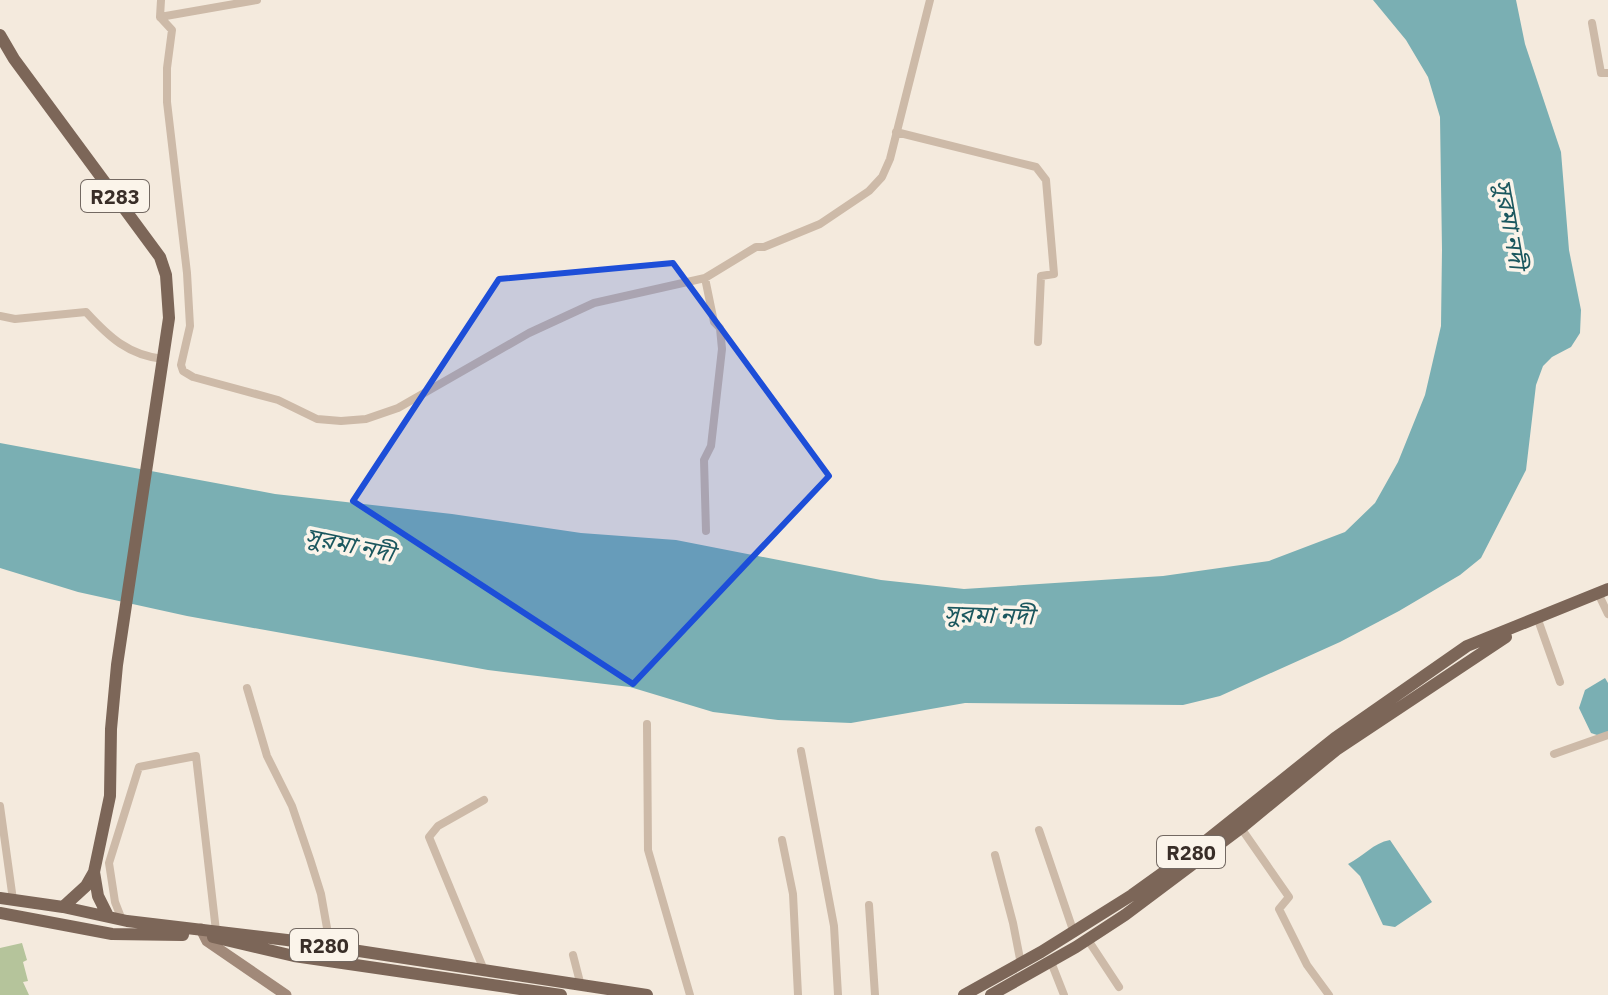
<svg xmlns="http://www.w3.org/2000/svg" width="1608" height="995" font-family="'IBM Plex Sans','Noto Sans Bengali',sans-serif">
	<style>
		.green { fill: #b5c49b }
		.water { fill: #7aafb3 }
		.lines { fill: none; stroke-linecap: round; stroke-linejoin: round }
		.street { stroke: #cdbaa8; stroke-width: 8 }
		.secondary { stroke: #a18979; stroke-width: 11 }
		.primary { stroke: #7c6658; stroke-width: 12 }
		.marked { fill: #1d4ed8; fill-opacity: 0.2; stroke: #1d4ed8; stroke-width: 6; stroke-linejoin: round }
		.labels { text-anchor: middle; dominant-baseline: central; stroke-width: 7; stroke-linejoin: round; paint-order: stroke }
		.shield { fill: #fbf4ea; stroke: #736962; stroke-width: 2 }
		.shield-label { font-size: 20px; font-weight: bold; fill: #392e28 }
		.water-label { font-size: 24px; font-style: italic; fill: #1b575e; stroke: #fbf4ea }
	</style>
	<rect width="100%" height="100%" fill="#f4eadd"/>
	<!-- green -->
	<path class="green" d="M22,943l5,17 -4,2 5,19 -5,1 6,13h-29v-47z"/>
	<!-- water -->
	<path class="water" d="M1373,0h143l9,44 36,108 8,98 12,60 -1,23 -9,14 -19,10 -9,9 -7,19 -10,85 -45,88 -21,17 -61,36 -59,31 -120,54 -37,9 -218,-2 -114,20 -73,-3 -65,-8 -83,-25 -142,-17 -301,-54 -109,-24 -78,-24v-125l275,51 177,20 129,19 95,7 205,40 83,9 199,-13 106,-15 76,-29 30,-29 23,-41 27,-67 16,-69 1,-76 -2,-133 -12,-40 -22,-37z
		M1605,678l3,5v49l-8,4 -9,-3 -12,-25 6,-18z
		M1390,840l42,62 -37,25 -12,-2 -23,-49 -12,-12c16,-8 25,-21 42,-24z"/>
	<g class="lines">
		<!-- street -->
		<path class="street" d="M161,0l-1,17 12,13 -5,38v34l20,171 3,53 -9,39 2,6 10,6 85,23 39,19 24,2 25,-2 32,-11 131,-75 65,-30 111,-25 51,-31h8l56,-23 49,-33 13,-14 8,-18 40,-159
			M160,17l97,-17
			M1592,23l9,50h7
			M896,132l140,35 10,13 8,94 -13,2 -3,66
			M705,278l9,44 6,6 2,21 -11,97 -7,14 2,71
			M0,316l15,3 71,-7c23,25 42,43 77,47
			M1598,593l10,21
			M1537,617l23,65
			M247,688l20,68 25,50 18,53 11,35 12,68
			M647,724l1,126 42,145
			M801,751l33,175 4,69
			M1554,754l54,-19
			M484,800l-46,26 -9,11 55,133
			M0,806l13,94
			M1241,828l48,69 -10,12 28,56 22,30
			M1039,830l35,103
			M782,840l11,54 5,101
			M995,855l18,68 8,41
			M869,905l6,90
			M122,920l-7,-18 -6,-39 30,-96 57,-11 20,175
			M1088,940l31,47
			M573,955l8,31
			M1051,962l13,33"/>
		<!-- secondary -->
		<path class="secondary" d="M201,929l6,12 79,54"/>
		<!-- primary -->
		<path class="primary" d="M0,35l14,24 146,198 6,18 3,43 -52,347 -6,64 -1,67 -16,76 4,24 10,20
			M0,898l63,9 64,14 160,19 360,55
			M63,907l23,-21 8,-14
			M0,913l112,21 71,1
			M213,937l81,19 267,39
			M964,995l77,-43 91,-57 60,-43 143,-114 132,-92 141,-57
			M991,995l85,-48 49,-32 116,-87 95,-78 170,-113"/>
	</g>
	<!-- marked area -->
	<path class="marked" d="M673,263l156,213 -196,208 -280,-183 146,-222z"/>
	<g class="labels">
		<!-- shield labels -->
		<g class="shield">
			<rect x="81" y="180" width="68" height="32" rx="6"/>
			<rect x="1157" y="836" width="68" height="32" rx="6"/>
			<rect x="290" y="929" width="68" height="32" rx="6"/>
		</g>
		<g class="shield-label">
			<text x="115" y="196">R283</text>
			<text x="1191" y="852">R280</text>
			<text x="324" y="945">R280</text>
		</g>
		<!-- water labels -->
		<g class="water-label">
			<text transform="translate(1511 224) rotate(80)">সুরমা নদী</text>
			<text transform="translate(350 544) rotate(12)">সুরমা নদী</text>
			<text transform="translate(989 614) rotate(2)">সুরমা নদী</text>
		</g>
	</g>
</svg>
